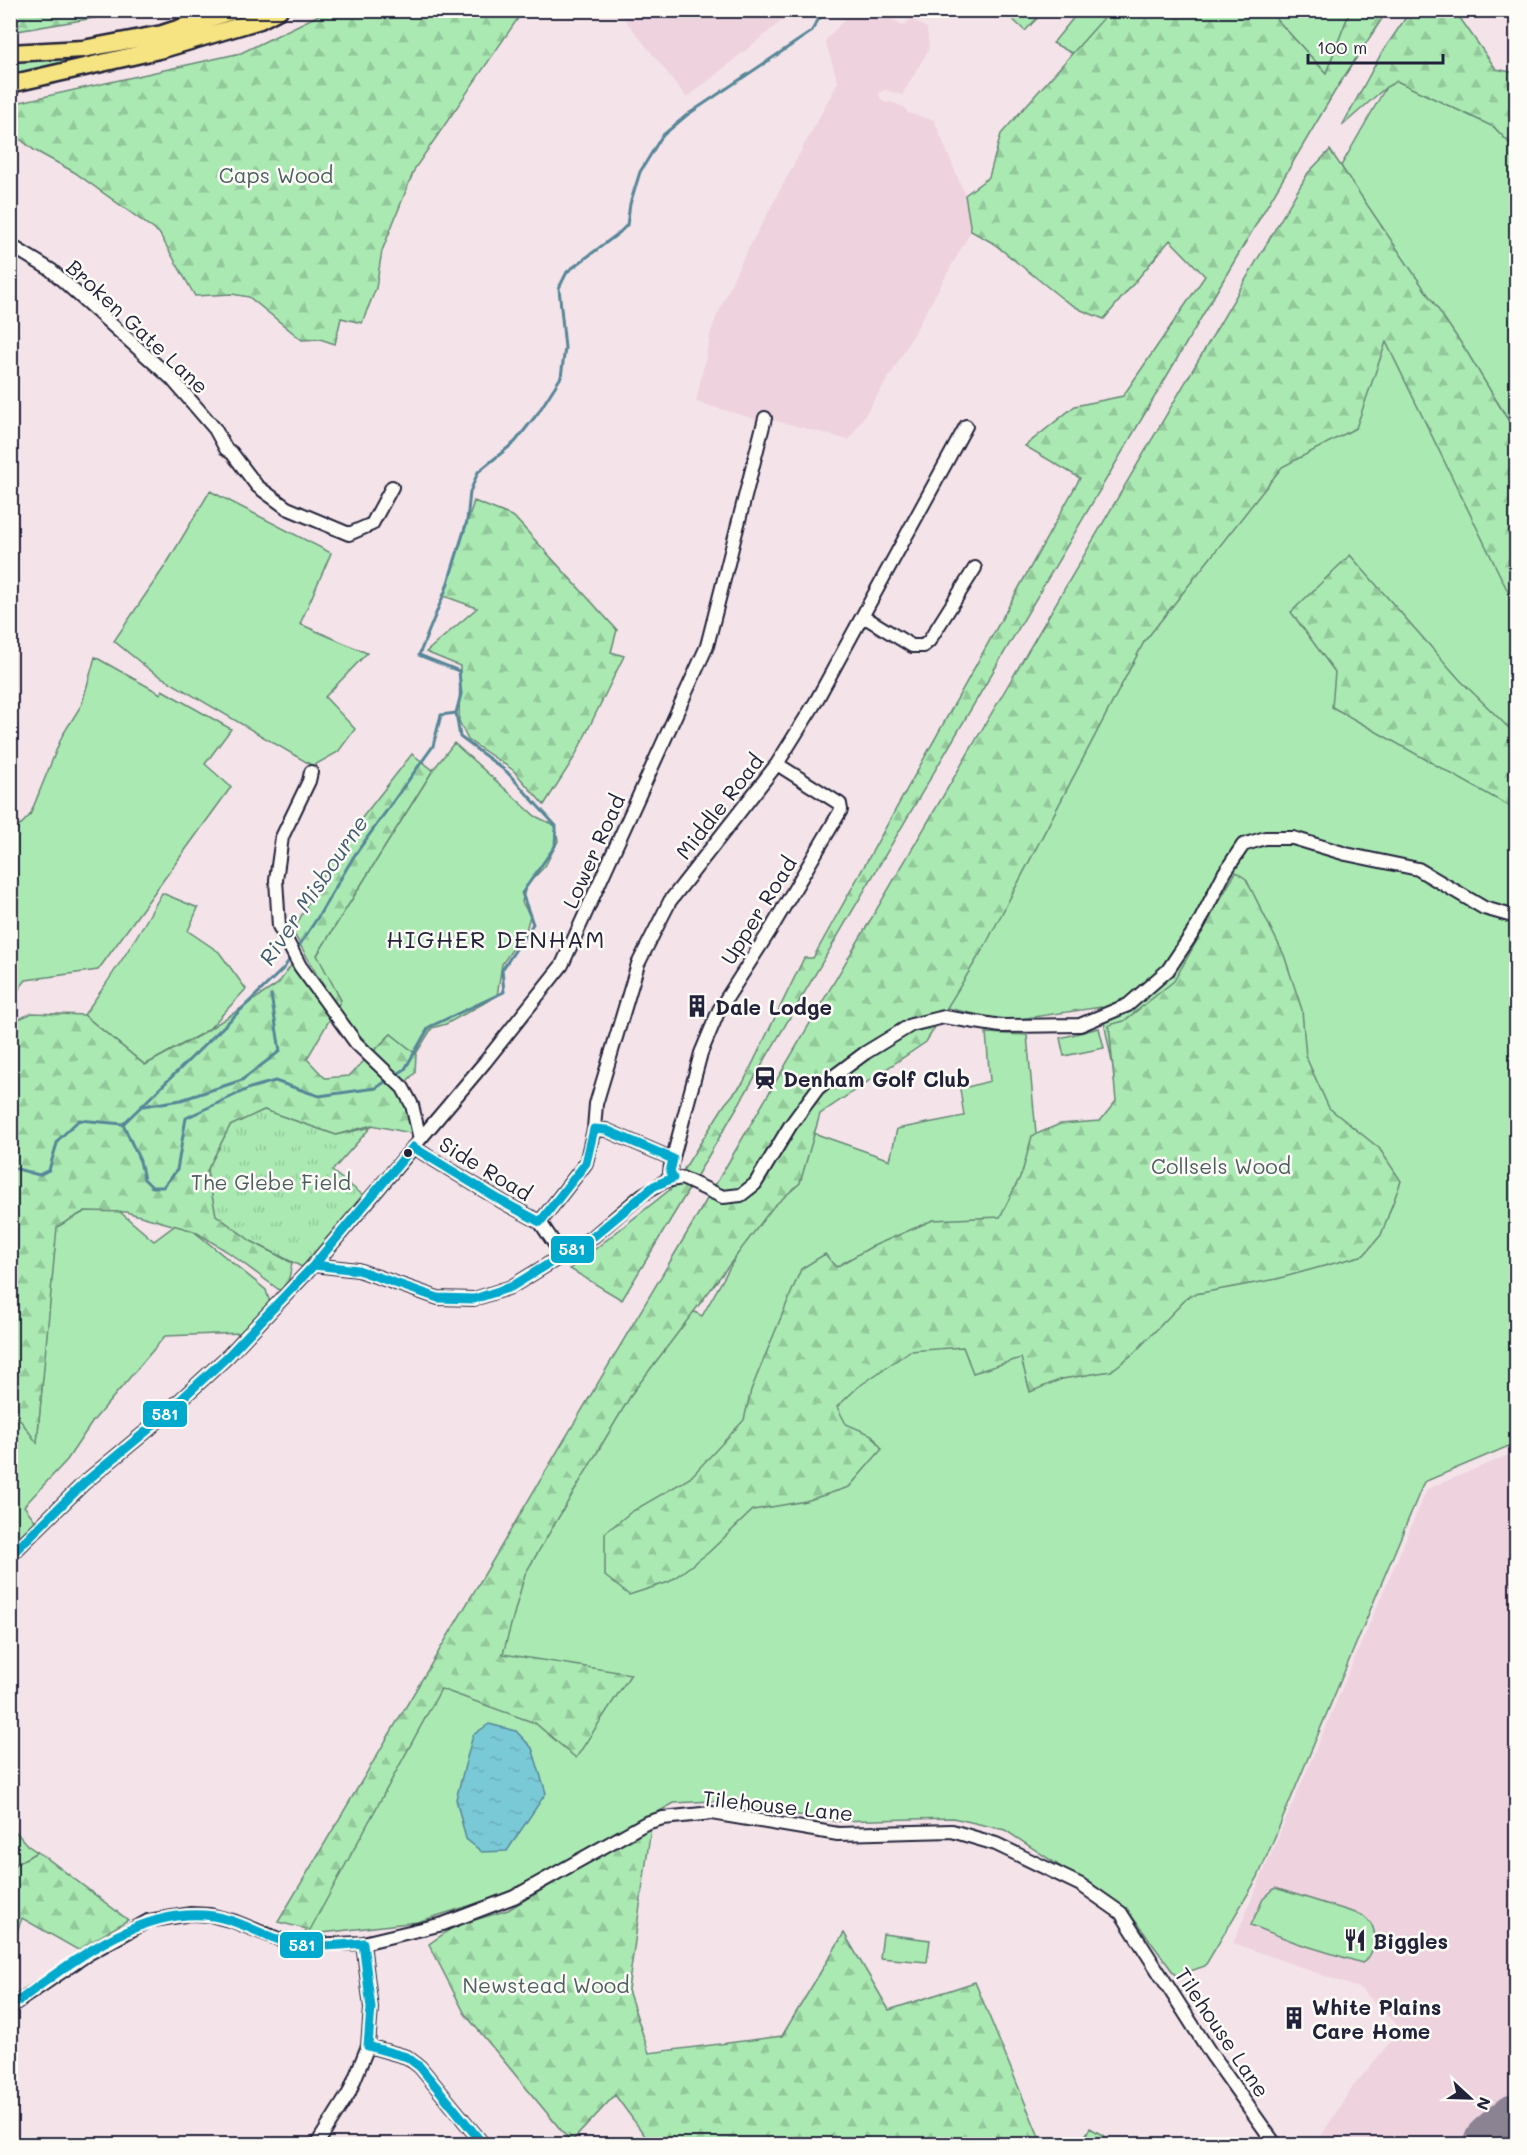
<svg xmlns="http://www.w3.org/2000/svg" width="1527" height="2155" font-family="Mali,sans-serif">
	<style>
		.built { fill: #eed3df }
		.green { fill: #aaeab2; stroke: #668676; stroke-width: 1.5 }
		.forest { fill: url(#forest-firs); stroke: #668676; stroke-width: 1.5 }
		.park { fill: url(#park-tufts); stroke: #668676; stroke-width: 1.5 }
		.water { fill: url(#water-ripples); stroke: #578698; stroke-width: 1.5 }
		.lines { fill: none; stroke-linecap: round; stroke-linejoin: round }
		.stream { stroke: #578698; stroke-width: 3 }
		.runway { stroke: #8b8392; stroke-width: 60 }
		.minor-casing { stroke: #22223b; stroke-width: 16 }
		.highway-casing { stroke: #22223b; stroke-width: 21 }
		.minor { stroke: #fdfcf7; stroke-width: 12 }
		.highway { stroke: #f6e381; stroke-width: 16 }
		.bus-1-casing { stroke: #fdfcf7; stroke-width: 14 }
		.bus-1 { stroke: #00a9ce; stroke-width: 9 }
		.bus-dot { fill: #22223b; stroke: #fdfcf7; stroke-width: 2 }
		.labels { text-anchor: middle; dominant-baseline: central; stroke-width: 5; stroke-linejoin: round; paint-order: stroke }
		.park-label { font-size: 21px; fill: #4b5e5f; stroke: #fdfcf7 }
		.street-label { font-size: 21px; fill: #22223b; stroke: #fdfcf7 }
		.poi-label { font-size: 21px; font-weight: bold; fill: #22223b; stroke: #fdfcf7; text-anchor: start }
		.water-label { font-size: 22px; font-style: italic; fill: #415c71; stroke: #fdfcf7 }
		.quarter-label { font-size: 24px; letter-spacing: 1.5px; fill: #22223b; stroke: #fdfcf7 }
		.line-badge { stroke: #fdfcf7; stroke-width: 2 }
		.badge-label { font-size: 16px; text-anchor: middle; font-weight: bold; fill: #fff }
	</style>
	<defs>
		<pattern id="forest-firs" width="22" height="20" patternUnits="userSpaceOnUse" patternTransform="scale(1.5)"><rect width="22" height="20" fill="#aaeab2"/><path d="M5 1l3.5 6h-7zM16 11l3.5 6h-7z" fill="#92c89a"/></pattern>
		<pattern id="park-tufts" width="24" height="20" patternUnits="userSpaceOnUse" patternTransform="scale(1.5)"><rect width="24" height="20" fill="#aaeab2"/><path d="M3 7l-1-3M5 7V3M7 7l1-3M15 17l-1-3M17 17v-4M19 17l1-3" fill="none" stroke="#92c89a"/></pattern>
		<pattern id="water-ripples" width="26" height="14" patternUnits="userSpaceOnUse" patternTransform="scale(1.5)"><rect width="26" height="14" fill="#7ac9d6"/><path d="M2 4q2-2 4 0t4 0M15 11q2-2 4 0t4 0" fill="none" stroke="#69acb9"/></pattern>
	</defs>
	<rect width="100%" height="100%" fill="#f4e4e9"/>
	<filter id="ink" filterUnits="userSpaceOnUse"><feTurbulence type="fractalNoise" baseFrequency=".0167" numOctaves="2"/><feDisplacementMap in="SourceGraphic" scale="12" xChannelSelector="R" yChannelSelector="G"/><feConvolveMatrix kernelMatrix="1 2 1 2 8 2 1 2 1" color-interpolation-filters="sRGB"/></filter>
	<g filter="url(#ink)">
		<!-- built -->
		<path class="built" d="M618,11h176l-107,87z
			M852,11h26l26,15 7,-7 16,9 2,21 -27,46 -17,-5 -6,3 1,5 6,5 5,-1 13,5 4,6 26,7 31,75 6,36 -78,140 -44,69 -84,-22 -6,-1 -1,3 -62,-18 15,-71 5,-13 22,-50 100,-186 -13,-41z
			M1516,1452v692h-200l35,-55 50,-60 -40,-40 -128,-46 194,-454z"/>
		<!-- green -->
		<path class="green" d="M1004,11h40l-19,20z
			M1079,11h38l-40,45 -24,-13z
			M1269,11h81l-24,63z
			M102,54l5,4 -96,21v-17z
			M1397,81l97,46 22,23v267l-7,3 -110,-167 117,195v995l-92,39 -166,395 -53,89 -29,10 -48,-65 -123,-81 -52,-12 -118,3 -122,-20 -39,2 -157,88 -100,31 -113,13 143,-267 219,-371 36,19 52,-91 48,-96 88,31 7,-31 67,-13 -4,-27 30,-8 -4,-48 41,2 10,109 88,-17 -24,-120 -95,14 -72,-16 411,-832 -4,-7 45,-79z
			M210,491l121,62 -31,71 67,29 -42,44 30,32 -17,23 -25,14 -162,-95 -37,-30 53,-78z
			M95,657l66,37 1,-4 69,39 -26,35 26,23 -133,183 -72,10 -15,19v-164l19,-20 32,-79 20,-32z
			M454,743l81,73 21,10 2,15 -13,25 -19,20 -4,16 8,14 -4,14 -24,34 -5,32 -51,28 -14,4 -16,26 -25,-20 -17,17 -38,-42 -19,-54 116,-185z
			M162,893l36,15 -10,23 31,21 27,37 -38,41 -63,35 -61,-50c29,-40 55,-80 78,-122z
			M1099,1028l5,20 -40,8 -4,-18z
			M106,1200l48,41 27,-20 85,69 4,13 -28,30 -77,3 -72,85 -26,39 -43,46 13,17 -26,34 -1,-178 8,38 19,25 19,-215z
			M10,1825l17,20 10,7 -26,15z
			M1275,1888l87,27c5,4 11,9 12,16 2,11 -2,27 -12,32l-65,-20 -46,-18 12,-26z
			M883,1934l47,6 -3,22 -47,-4z
			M1090,2128l28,16h-38z"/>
		<!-- forest -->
		<path class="forest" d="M1411,10l44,1 41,58 20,4v77l-22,-23 -97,-46 -11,6 -44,39 39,-72z
			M48,11v-1l87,1 -124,21v-21h17l16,4z
			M327,11h196l-108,157 -33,83 -6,37 -14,35 -21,-5 -6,26 -15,-5 -18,1 -53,-43 -17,-3 -37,2 -36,-63 -85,-61 -40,-22 -23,-18v-28l230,-51z
			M1110,11h159l57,62 24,-62h37l-49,75 -100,169 -552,939 -64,106 -52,-31 102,-81 53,-84 18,-21 61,-125h9l267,-480 -55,-32 50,-40 48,-10 82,-120 -35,-36 -66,79 -23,-9 -17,-10 -71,-57 -22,-12 -6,-36 24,-18 12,-43z
			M1330,150l137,202 49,81v175l-130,-266 -30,86 -74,39 -138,175 -158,302 -60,98 -106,72 -20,69 -27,24 -140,185 -108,182 -22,80 128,20 -55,84 -41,-35 -94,-34 -131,241 -32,-8 412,-694 618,-1055z
			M474,501l40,16 103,113 -6,22 13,4 -50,102 -30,47 -31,-35 -45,-30 -9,-19 1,-55 -34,-14 51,-44 -33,-12z
			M1350,555l110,125 56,55v75l-184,-103 3,-35 -44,-60z
			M412,754l21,16 -116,185 24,45 -5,9 -43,-77 27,-53 38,-56z
			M1236,872l10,7 38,76 18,55 4,47 23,51 50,40 22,33 -20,54 -17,20 -87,24 -87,16 -57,59 -22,17 -49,8 -32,13 -9,-34 -48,15 -10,-26 -53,4 -52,36 -21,20 9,17 26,11 10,14 -33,38 -43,14 -53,9 -45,43 -39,29 -40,13 -24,-19v-43l26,-21 59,-34 54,-58 7,-30 50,-121 24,-15 11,13 35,-20 62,-27 67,-3 22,-44 10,-37 28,-12 40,-3 16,-20 -7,-76 15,-4 50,-40z
			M292,964l39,53 -24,42 18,19 24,-2 42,-42 25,20 -1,19 -13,13 15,40 -7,7 -38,-8 -36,10 -72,-25 -34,16 -23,45 44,70 41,22 -6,32 -58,-43 -34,-21 -68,-19 -41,-1 -28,16 -20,216 -19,-26 -7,-38 -1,-356 22,-10 52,2 61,50 55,-30 78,-51z
			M651,1828l-23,162 21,63 133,-17 62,-103 45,77 86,-28 67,162h-391l-36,-49 -44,47 -106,-128 -36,-70 26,-18 53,-16 130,-77z
			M37,1852l7,4 84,64 -50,30 -56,-32 -11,30v-81z"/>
		<!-- park -->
		<path class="park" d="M264,1110l72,25 35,-8 -39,44 31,24 -61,72 -51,-26 -35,-26 -9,-44 23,-45z"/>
		<!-- water -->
		<path class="water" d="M489,1724l27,7 16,17 14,45 -39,58 -25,1 -16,-13 -10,-40 17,-64z"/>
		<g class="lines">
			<!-- stream -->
			<path class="stream" d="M297,949l21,-32 36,-61 79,-110 8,-31 15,-2 5,-19 -2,-23 -40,-16 27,-66 21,-68 3,-29 8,-20 37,-30 23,-29 23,-36 4,-29 -6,-60 8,-16 52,-39 8,-8 3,-21 10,-32 22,-36 25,-21 124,-83 13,-22
				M396,1075l9,-6 24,-42 75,-35 -2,-22 31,-46 -11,-31 33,-47 1,-20 -49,-54 -47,-35 -4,-24
				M143,1106l38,-6 61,-20 38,-29 -9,-56
				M123,1124l17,37 4,18 8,8h11l14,-17 9,-52 64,-30 25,-7 44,15 57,-8 12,-8
				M10,1167l29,8 10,-5 9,-30 21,-20 44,4 161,-156 7,-11"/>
			<!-- runway -->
			<path class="runway" d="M1493,2144l23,-20"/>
			<!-- minor casing -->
			<g class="minor-casing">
				<path id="minor" d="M10,245l41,25 121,109 43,50 11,20 6,4 25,33 30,22 62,26 23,-10 20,-37
					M863,616l49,30h11l6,-5 46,-73
					M311,772l-2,9 -27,56 -6,43 3,46 21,40 56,77 47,45 9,17 8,34
					M594,1129l12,1 67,29
					M413,1147l90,55 37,20 22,33
					M673,1178l-3,-6 1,-7 30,-112 18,-43 52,-81 70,-119 -1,-6 -63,-40
					M540,1222l46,-59 8,-34 2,-25 42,-140 32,-63 107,-137 38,-61 151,-277
					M314,1265l44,5 80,28 36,1 37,-12 83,-51 48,-41 23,-14 17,-3 41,19 18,-2 14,-11 35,-58 28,-38 47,-35 46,-28 33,-8 57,9 79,-1 48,-20 40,-35 30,-45 27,-53 18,-27 22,-7h28l53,16 72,15 66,39 32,9
					M10,1556l74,-73 65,-54 79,-73 86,-91 171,-203 77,-97 145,-319 58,-228
					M10,2007l78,-53 60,-33 43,-7 19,1 23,6 53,21 20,3 57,-2 80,-19 71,-27 132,-74 17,-5 49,-5 126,21 114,-3 44,13 85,41 40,28 90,141 64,90
					M368,2046l39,11 13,10 63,77
					M317,2144l32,-51 19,-47 3,-38 -8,-65"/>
			</g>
			<!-- highway casing -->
			<g class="highway-casing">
				<path id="highway" d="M10,53l73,-4 79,-15 73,-24
					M10,84l153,-35 97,-29 19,-10"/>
			</g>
			<!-- minor -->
			<use href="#minor" class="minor"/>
			<!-- highway -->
			<use href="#highway" class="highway"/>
			<!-- bus-1 casing -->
			<g class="bus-1-casing">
				<path id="bus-1" d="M594,1129l12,1 67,29 -3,13 3,6 -19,8 -60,50 -83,51 -37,12 -36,-1 -80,-28 -44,-5 99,-118 90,55 37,20 46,-59z
					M10,1556l74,-73 65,-54 79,-73 86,-91
					M10,2007c57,-41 129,-102 203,-91 26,4 48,19 73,26 25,7 52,3 77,1l8,65 -3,38 39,11 13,10 63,77"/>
			</g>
			<!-- bus-1 -->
			<use href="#bus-1" class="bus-1"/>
		</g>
	</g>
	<!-- icons -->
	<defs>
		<g id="building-bare" transform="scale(1.8)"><path d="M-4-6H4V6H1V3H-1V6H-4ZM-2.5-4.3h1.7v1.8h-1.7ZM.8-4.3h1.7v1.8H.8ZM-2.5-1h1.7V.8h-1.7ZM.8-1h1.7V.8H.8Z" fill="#22223b" stroke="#fdfcf7" stroke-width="2.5" paint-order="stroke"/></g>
		<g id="station-bare" transform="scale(1.8)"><path d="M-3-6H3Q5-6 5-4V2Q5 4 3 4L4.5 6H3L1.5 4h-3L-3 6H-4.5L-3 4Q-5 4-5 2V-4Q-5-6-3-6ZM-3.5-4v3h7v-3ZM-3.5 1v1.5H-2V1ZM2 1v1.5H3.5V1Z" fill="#22223b" stroke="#fdfcf7" stroke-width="2.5" paint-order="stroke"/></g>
		<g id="restaurant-bare" transform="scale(1.8)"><path d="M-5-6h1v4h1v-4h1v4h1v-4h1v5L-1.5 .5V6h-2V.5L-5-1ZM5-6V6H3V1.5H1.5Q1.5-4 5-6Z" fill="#22223b" stroke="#fdfcf7" stroke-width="2.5" paint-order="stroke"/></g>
	</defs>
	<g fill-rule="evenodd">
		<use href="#building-bare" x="697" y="1006"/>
		<use href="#station-bare" x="765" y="1078"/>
		<use href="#restaurant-bare" x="1355" y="1940"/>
		<use href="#building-bare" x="1294" y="2018"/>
	</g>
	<!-- markers -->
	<circle class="bus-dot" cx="408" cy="1153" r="5"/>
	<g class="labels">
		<!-- park labels -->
		<g class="park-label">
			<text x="276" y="174">Caps Wood</text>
			<text x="1221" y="1165">Collsels Wood</text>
			<text x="271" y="1181">The Glebe Field</text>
			<text x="546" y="1984">Newstead Wood</text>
		</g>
		<!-- street labels -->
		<g class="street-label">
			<text transform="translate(138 326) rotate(43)">Broken Gate Lane</text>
			<text transform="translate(719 806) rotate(-52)">Middle Road</text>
			<text transform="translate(593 851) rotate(-66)">Lower Road</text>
			<text transform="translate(758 910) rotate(-58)">Upper Road</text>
			<text transform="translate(486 1168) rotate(31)">Side Road</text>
			<text transform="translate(778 1805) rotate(6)">Tilehouse Lane</text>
			<text transform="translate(1223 2032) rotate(56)">Tilehouse Lane</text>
		</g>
		<!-- poi labels -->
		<g class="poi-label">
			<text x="715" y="1006">Dale Lodge</text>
			<text x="783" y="1078">Denham Golf Club</text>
			<text x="1373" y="1940">Biggles</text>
			<text x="1312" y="2006">White Plains<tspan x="1312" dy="24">Care Home</tspan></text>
		</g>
		<!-- water labels -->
		<g class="water-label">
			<text transform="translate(313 890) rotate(-56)">River Misbourne</text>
		</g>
		<!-- quarter labels -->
		<g class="quarter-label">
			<text x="496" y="938">HIGHER DENHAM</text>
		</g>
	</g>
	<g class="line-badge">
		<rect x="550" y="1235" width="45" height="29" rx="6" fill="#00a9ce"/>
		<rect x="142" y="1400" width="46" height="28" rx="6" fill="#00a9ce"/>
		<rect x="279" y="1931" width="45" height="28" rx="6" fill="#00a9ce"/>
	</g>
	<g class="badge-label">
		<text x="572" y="1255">581</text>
		<text x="165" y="1420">581</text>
		<text x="302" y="1951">581</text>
	</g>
	<!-- margin -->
	<rect width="1527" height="2155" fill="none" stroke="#fdfcf7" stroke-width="36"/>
	<rect x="18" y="18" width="1491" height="2119" fill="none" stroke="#22223b" stroke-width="2" filter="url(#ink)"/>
	<!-- north arrow -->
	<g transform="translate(1470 2098) rotate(112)" stroke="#fdfcf7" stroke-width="4.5" paint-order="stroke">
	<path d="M0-4.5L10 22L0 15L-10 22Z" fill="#22223b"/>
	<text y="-9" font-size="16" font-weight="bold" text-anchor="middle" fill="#22223b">N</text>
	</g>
	<!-- scale -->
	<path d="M1308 54v9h135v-9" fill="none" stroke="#22223b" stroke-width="3"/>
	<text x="1317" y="54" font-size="18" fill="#22223b" stroke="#fdfcf7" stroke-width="4.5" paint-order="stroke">100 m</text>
</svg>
